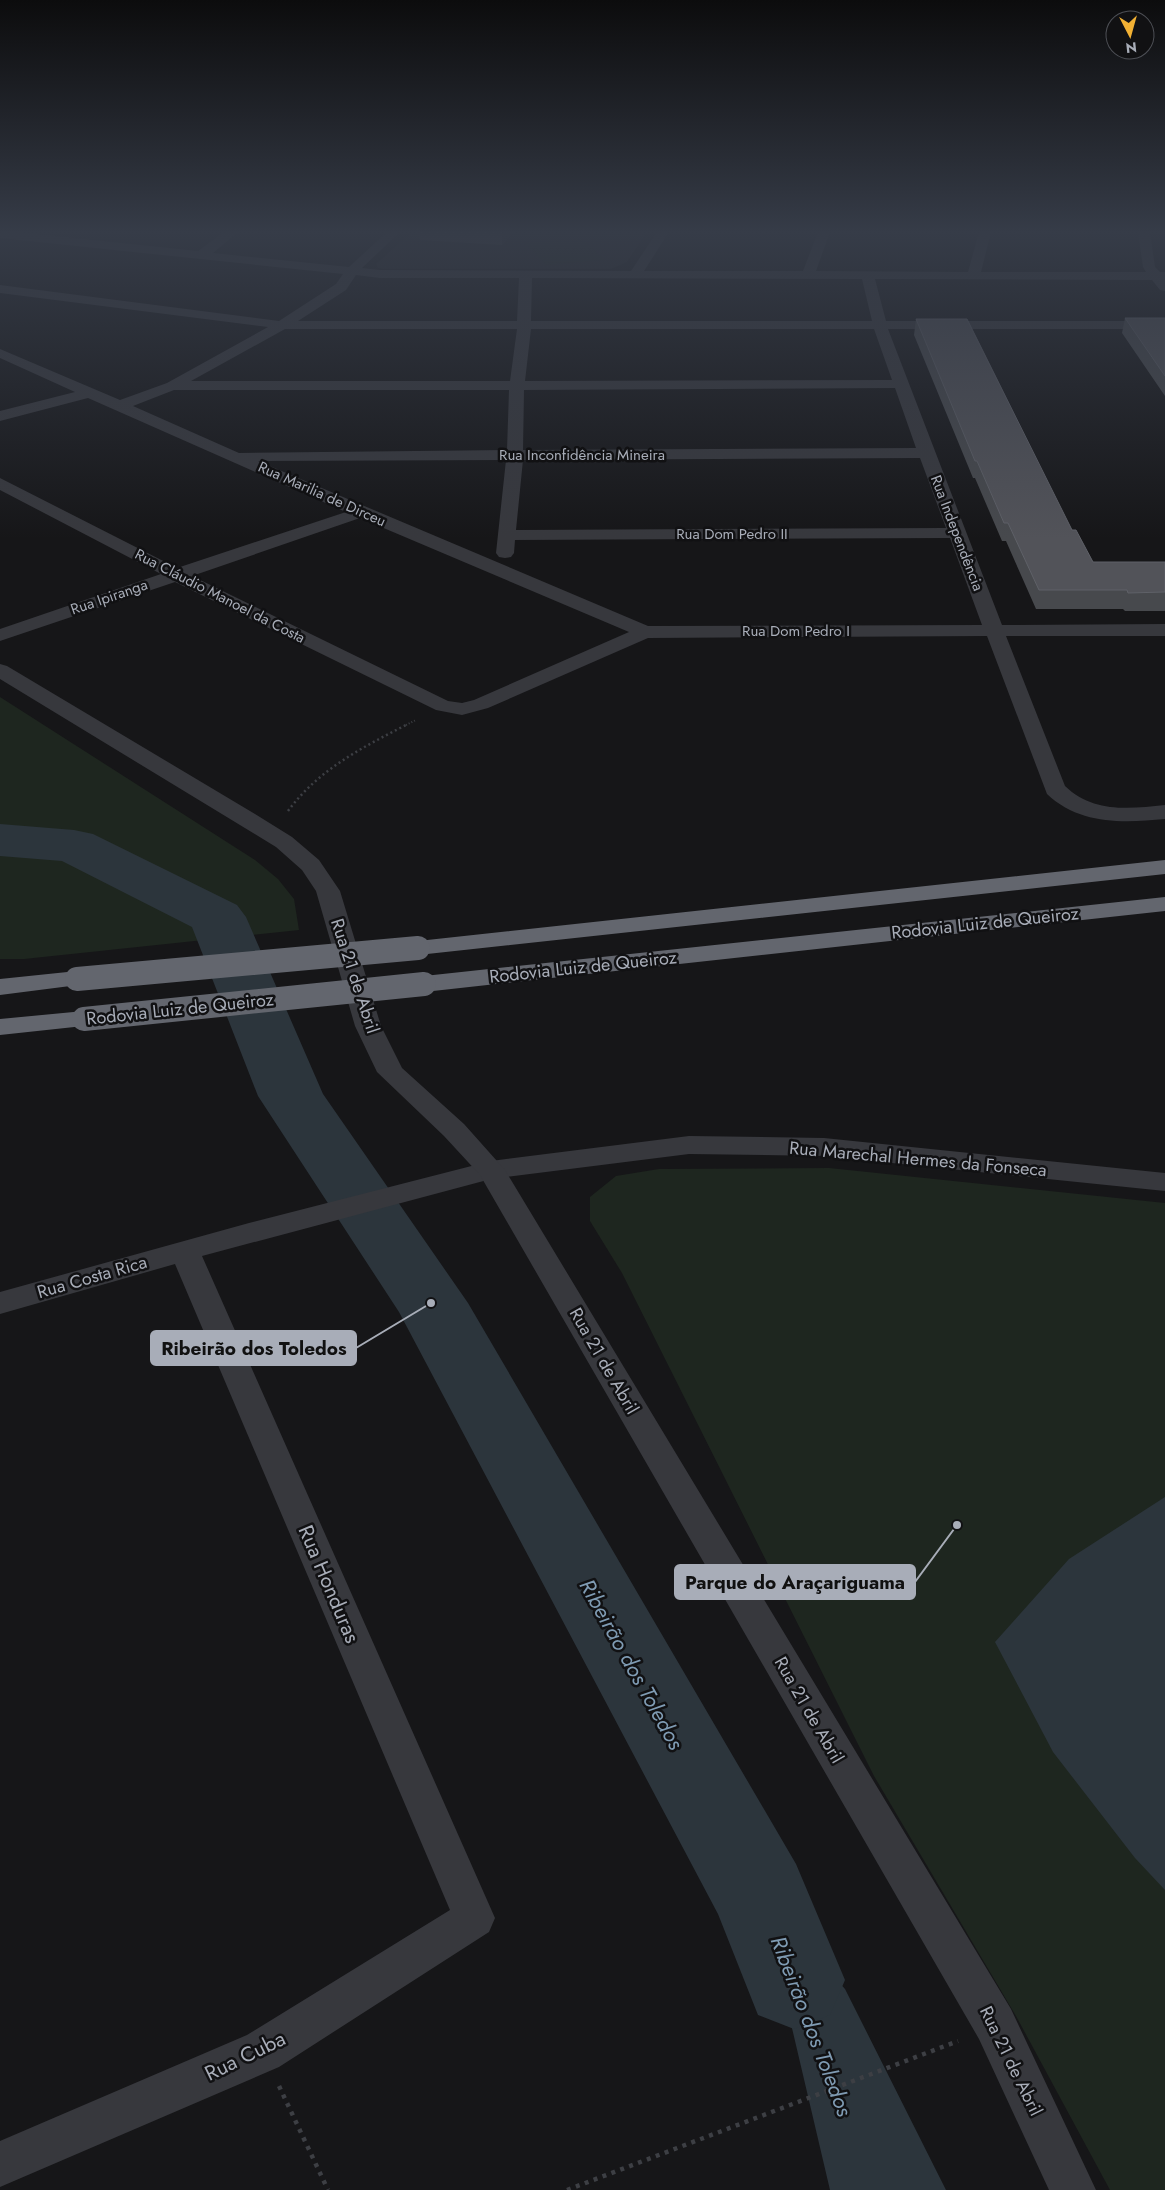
<svg xmlns="http://www.w3.org/2000/svg" width="1165" height="2190" font-family="Jost,sans-serif">
	<style>
		.built { fill: #222225 }
		.green { fill: #1e261f }
		.water { fill: #2c353c }
		.lines { fill: none; stroke-linecap: round; stroke-linejoin: round }
		.river { fill: #2c353c; fill-rule: evenodd }
		.path-far2 { stroke: #3d3f44; stroke-width: 2; stroke-dasharray: 1 2; stroke-linecap: butt }
		.path-far1 { stroke: #3d3f44; stroke-width: 2.5; stroke-dasharray: 2 3; stroke-linecap: butt }
		.path { stroke: #3d3f44; stroke-width: 4.5; stroke-dasharray: 4 5.5; stroke-linecap: butt }
		.minor { fill: #37383d; fill-rule: evenodd }
		.tertiary { fill: #37383d; fill-rule: evenodd }
		.motorway { fill: #63666e; fill-rule: evenodd }
		.motorway-bridge { stroke: #63666e; stroke-width: 24 }
		.wall { fill: #47494d }
		.shaded-wall { fill: #2f3033 }
		.building { fill: #525359; stroke: #5f6168 }
		.labels { text-anchor: middle; dominant-baseline: central; stroke-width: 5; stroke-linejoin: round; paint-order: stroke }
		.far-street-label { font-size: 15px; fill: #a8adb8; stroke: #111113 }
		.street-label { font-size: 18px; fill: #a8adb8; stroke: #111113 }
		.near-street-label { font-size: 21px; fill: #a8adb8; stroke: #111113 }
		.near-water-label { font-size: 22px; font-style: italic; fill: #7f9bb3; stroke: #111113 }
		.leader { fill: none; stroke: #a8adb8; stroke-width: 2 }
		.callout-dot { fill: #a8adb8; stroke: #111113; stroke-width: 2 }
		.callout { fill: #a8adb8; stroke: #a8adb8; stroke-width: 2 }
		.callout-label { font-size: 19px; text-anchor: middle; font-weight: bold; fill: #111 }
	</style>
	<rect width="100%" height="100%" fill="#161618"/>
	<!-- built -->
	<path class="built" d="M412,232h235l-20,30 -16,7h-227l-6,-1 -2,-4z"/>
	<!-- green -->
	<path class="green" d="M582,239l23,21 -59,5 -21,-22z
		M0,697l255,163 23,19 16,20 5,31 -275,29h-24z
		M829,1168l336,35v987h-55l-94,-174 -142,-240 -252,-503 -32,-52v-24l26,-21 43,-7z"/>
	<!-- water -->
	<path class="water" d="M1165,1497v393l-30,-32 -82,-106 -58,-110 74,-83z
		M761,1896l84,93 101,201h-116z"/>
	<g class="lines">
		<!-- river -->
		<path class="river" d="M0,824l74,6 19,4 144,71 9,12 77,177 145,209 328,561 49,116 -15,35 -36,14 -36,-14 -40,-101 -319,-602 -141,-216 -66,-169 -130,-66 -62,-5z"/>
		<!-- path-far2 -->
		<path class="path-far2" d="M406,725l10,-5"/>
		<!-- path-far1 -->
		<path class="path-far1" d="M288,811c31,-42 75,-64 120,-87"/>
		<!-- path -->
		<path class="path" d="M279,2086l49,104
			M567,2190l391,-149"/>
		<!-- minor -->
		<path class="minor" d="M0,232h17l181,19 26,-19h14l-25,21 136,14 38,-35h13l-38,36 18,2 251,1 26,-39h12l-25,39h159l15,-39h12l-14,39 152,1 11,-40h12l-10,40h165l-3,-5 -5,-35h12l5,35 5,5h5v19l-5,-1 -8,-10 -277,-1 11,42h279v8h-277l114,296 163,-1v12h-159l59,150c28,27 64,23 100,19v14c-42,4 -85,6 -118,-25l-60,-158 -339,2 -160,70 -26,7 -26,-5 -261,-128 -175,59v-12l161,-55 -161,-84v-12l177,90 169,-56 -258,-114 -88,23v-10l75,-19 -75,-34v-9l120,51 47,-17 101,-56 -268,-34v-8l279,36 57,-37 7,-10 -343,-36zM356,275l24,3h139l-2,43h-219l48,-31zM532,278l330,1 10,42h-341zM285,329h232l-7,52h-319zM531,329h343l18,51 -367,1zM895,388l21,60 -393,2 1,-60zM174,390h335l-2,60 -268,3 -106,-47zM920,458l26,70 -430,2 7,-70zM506,460l-10,93 3,4 6,1 6,-1 3,-4 1,-13 435,-2 32,87 -334,1 -390,-165zM360,518l269,114 -155,68 -12,3 -14,-2 -256,-125z
			M689,1136l135,2 341,35v18l-341,-35 -135,-2 -198,25 -289,77 293,662 -6,14 -210,135 -279,120v-46l247,-106 203,-125 -275,-646 -175,50v-22l249,-69 242,-62z"/>
		<!-- tertiary -->
		<path class="tertiary" d="M0,664l7,2 248,148 37,23 27,23 21,31 41,135 21,42 62,56 41,46 506,839 85,181h-47l-70,-151 -499,-864 -36,-39 -67,-64 -22,-46 -39,-135 -14,-21 -26,-23 -276,-168z"/>
		<!-- motorway -->
		<path class="motorway" d="M1165,860v14l-747,81 -9,-2 -3,-5 3,-5 9,-2z
			M1165,897v14l-741,81 -9,-3 -4,-5 4,-5 9,-3z
			M77,971l9,3 4,5 -4,5 -86,11v-16z
			M84,1011l9,2 4,6 -4,6 -93,10v-16z"/>
		<!-- motorway-bridge -->
		<path class="motorway-bridge" d="M77,979l341,-31
			M84,1019l340,-35"/>
	</g>
	<!-- wall -->
	<path class="wall" d="M419,232h95l-12,13 -82,-5z
		M1125,318h40v78l-43,-63z
		M916,319l156,211 21,32h72v49h-40l-2,-2h-87l-30,-68h-4l-27,-63h-2l-59,-143z"/>
	<!-- shaded-wall -->
	<path class="shaded-wall" d="M502,232h12l-12,13z"/>
	<!-- building -->
	<path class="building" d="M1125,318h40v58z
		M916,319h51l105,211h4l17,32h72v30l-37,1 -1,-3h-88l-31,-67h-4l-27,-62h-2z"/>
	<!-- sky -->
	<linearGradient id="sky" x2="0" y2="1"><stop stop-color="#0c0c0d"/><stop offset="0.43" stop-color="#363c48"/><stop offset="1" stop-color="#363c48" stop-opacity="0"/></linearGradient>
	<rect width="1165" height="539" fill="url(#sky)"/>
	<g class="labels">
		<!-- far-street labels -->
		<g class="far-street-label">
			<text x="582" y="455">Rua Inconfidência Mineira</text>
			<text transform="translate(322 494) rotate(24)">Rua Marilia de Dirceu</text>
			<text transform="translate(957 533) rotate(69)">Rua Independência</text>
			<text x="732" y="534">Rua Dom Pedro II</text>
			<text transform="translate(220 596) rotate(27)">Rua Cláudio Manoel da Costa</text>
			<text transform="translate(109 597) rotate(-19)">Rua Ipiranga</text>
			<text x="796" y="631">Rua Dom Pedro I</text>
		</g>
		<!-- street labels -->
		<g class="street-label">
			<text transform="translate(985 923) rotate(-6)">Rodovia Luiz de Queiroz</text>
			<text transform="translate(583 967) rotate(-6)">Rodovia Luiz de Queiroz</text>
			<text transform="translate(355 976) rotate(72)">Rua 21 de Abril</text>
			<text transform="translate(180 1009) rotate(-6)">Rodovia Luiz de Queiroz</text>
			<text transform="translate(918 1159) rotate(5)">Rua Marechal Hermes da Fonseca</text>
			<text transform="translate(92 1277) rotate(-16)">Rua Costa Rica</text>
			<text transform="translate(604 1361) rotate(60)">Rua 21 de Abril</text>
			<text transform="translate(809 1710) rotate(60)">Rua 21 de Abril</text>
			<text transform="translate(1011 2061) rotate(64)">Rua 21 de Abril</text>
		</g>
		<!-- near-street labels -->
		<g class="near-street-label">
			<text transform="translate(329 1584) rotate(67)">Rua Honduras</text>
			<text transform="translate(245 2056) rotate(-26)">Rua Cuba</text>
		</g>
		<!-- near-water labels -->
		<g class="near-water-label">
			<text transform="translate(632 1664) rotate(61)">Ribeirão dos Toledos</text>
			<text transform="translate(812 2026) rotate(69)">Ribeirão dos Toledos</text>
		</g>
	</g>
	<!-- callouts -->
	<path class="leader" d="M431 1303L356 1348M957 1525L915 1582"/>
	<g class="callout-dot">
		<circle cx="431" cy="1303" r="5"/>
		<circle cx="957" cy="1525" r="5"/>
	</g>
	<g class="callout">
		<rect x="151" y="1331" width="205" height="34" rx="5"/>
		<rect x="675" y="1565" width="240" height="34" rx="5"/>
	</g>
	<g class="callout-label">
		<text x="254" y="1355">Ribeirão dos Toledos</text>
		<text x="795" y="1589">Parque do Araçariguama</text>
	</g>
	<!-- north arrow -->
	<g transform="translate(1130 35) rotate(174)"><circle r="24" fill="#111113" stroke="#4d4f55"/>
	<path d="M0-4L9 19L0 12L-9 19Z" fill="#f2b134"/>
	<text y="-8" font-size="14" font-weight="bold" text-anchor="middle" fill="#a8adb8">N</text>
	</g>
</svg>
